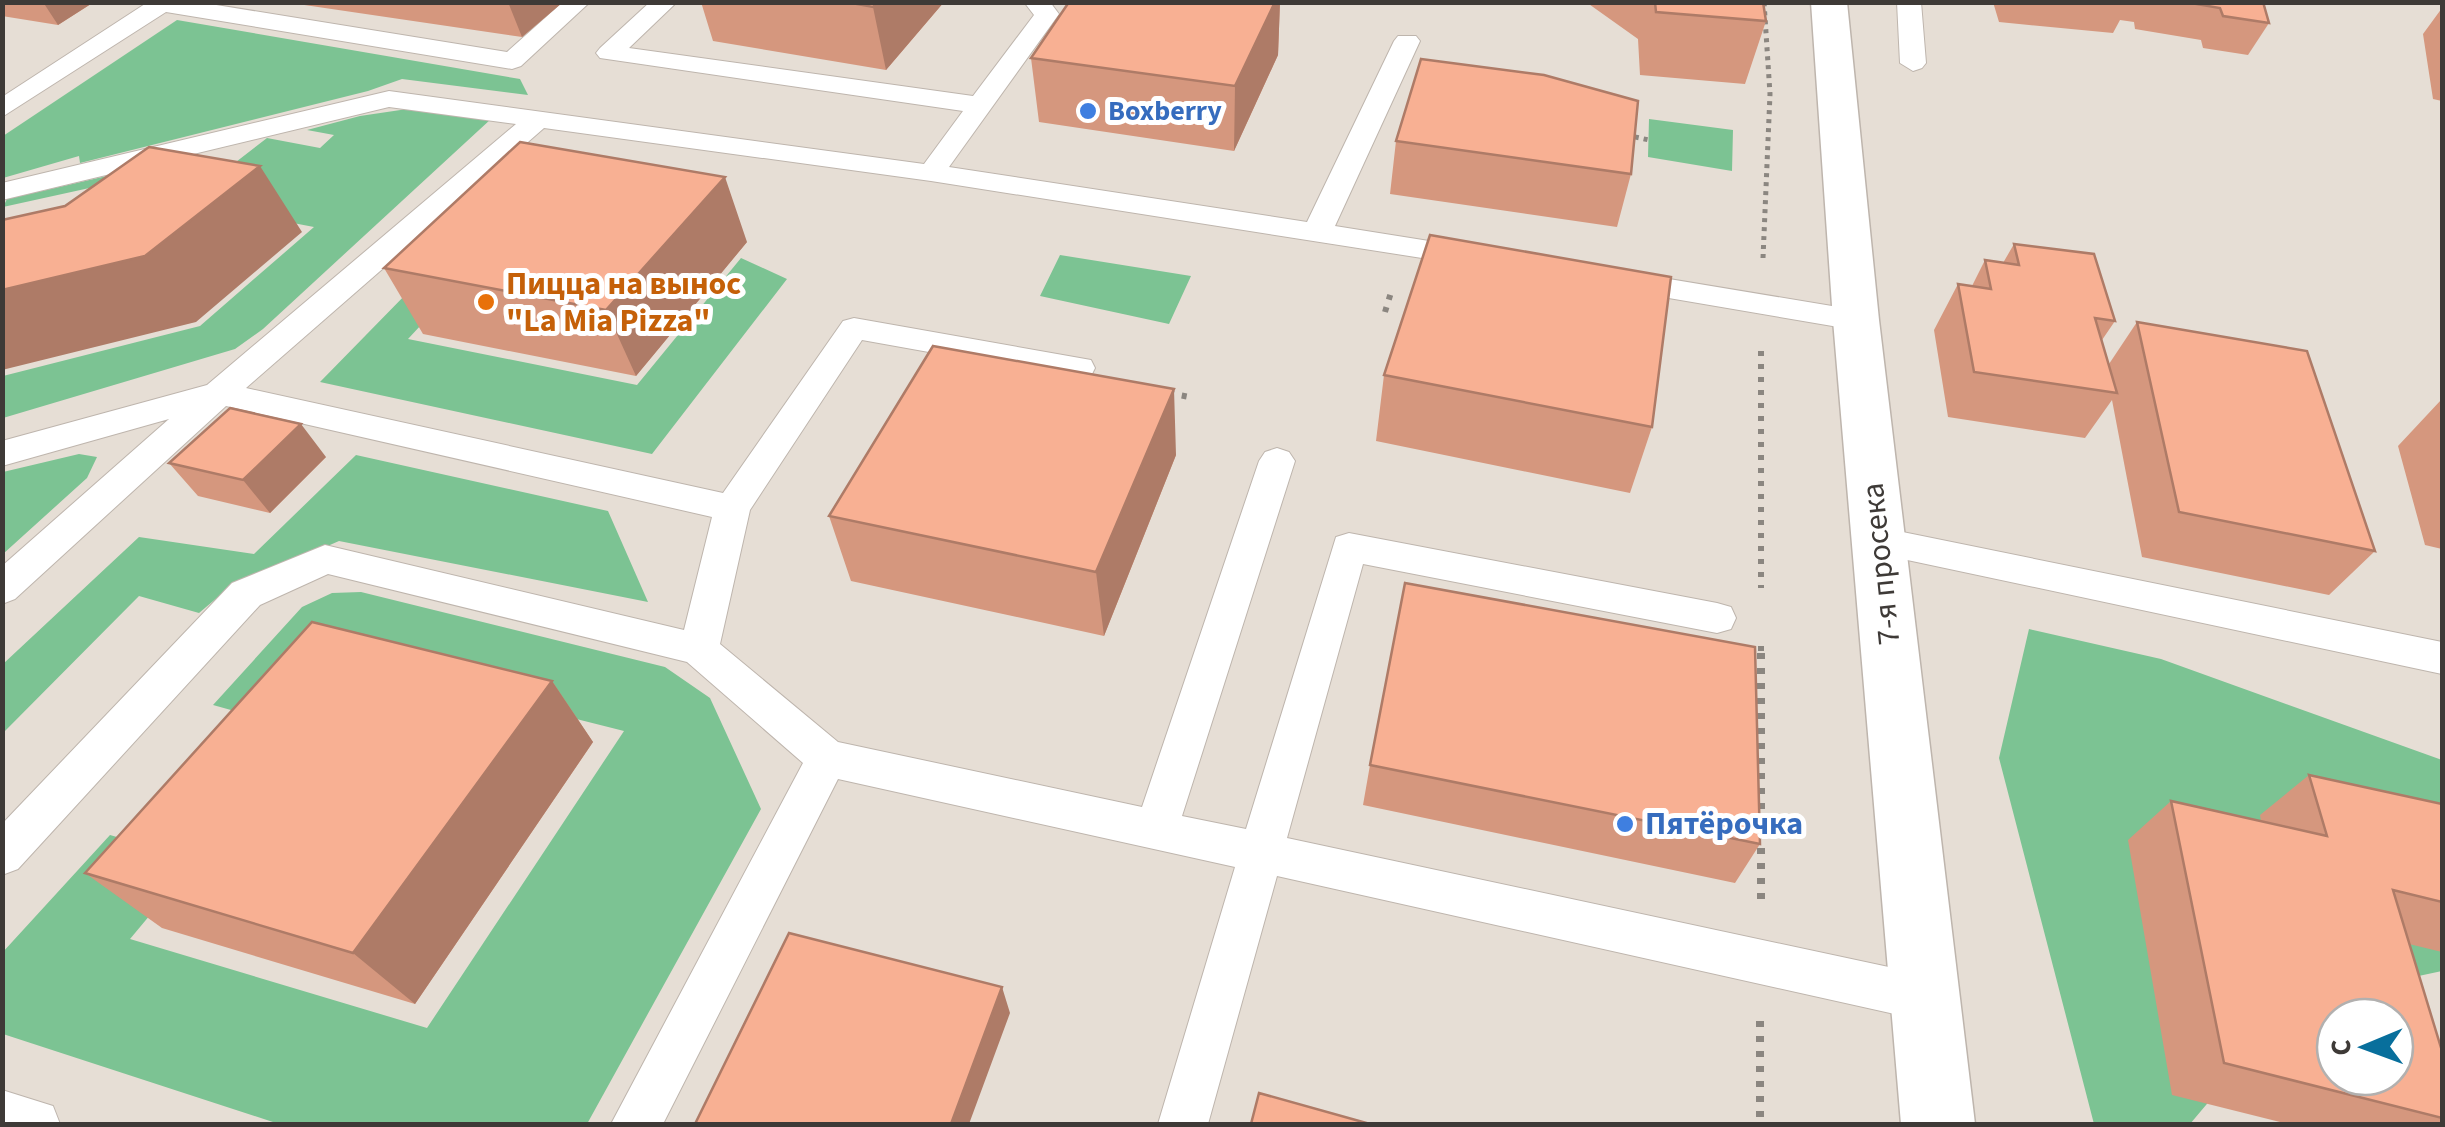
<svg xmlns="http://www.w3.org/2000/svg" width="2445" height="1127" font-family="'Source Sans 3',sans-serif">
	<style>
		.green { fill: #7cc393 }
		.lines { fill: none; stroke-linecap: round; stroke-linejoin: round }
		.service-casing { stroke: #beb5ad; stroke-width: 2 }
		.tertiary-casing { stroke: #beb5ad; stroke-width: 3 }
		.path-far2 { stroke: #8b8680; stroke-width: 5; stroke-dasharray: 4 5; stroke-linecap: butt }
		.path-far1 { stroke: #8b8680; stroke-width: 6; stroke-dasharray: 5 8; stroke-linecap: butt }
		.path { stroke: #8b8680; stroke-width: 8; stroke-dasharray: 6 9; stroke-linecap: butt }
		.service { fill: #fff; fill-rule: evenodd }
		.tertiary { fill: #fff; fill-rule: evenodd }
		.wall { fill: #d5977e }
		.shaded-wall { fill: #ae7b67 }
		.building { fill: #f8b093; stroke: #ae7b67; stroke-width: 2.5; fill-rule: evenodd }
		.shop-dot { fill: #3f7fe0; stroke: #fff; stroke-width: 4 }
		.food-dot { fill: #e8710a; stroke: #fff; stroke-width: 4 }
		.labels { text-anchor: middle; dominant-baseline: central; stroke-width: 10; stroke-linejoin: round; paint-order: stroke }
		.far-shop-label { font-size: 28px; font-weight: bold; fill: #366cbe; stroke: #fff; text-anchor: start }
		.food-label { font-size: 32px; font-weight: bold; fill: #c56008; stroke: #fff; text-anchor: start }
		.street-label { font-size: 32px; fill: #3e3a37; stroke: #fff }
		.shop-label { font-size: 32px; font-weight: bold; fill: #366cbe; stroke: #fff; text-anchor: start }
	</style>
	<rect width="100%" height="100%" fill="#e6ded5"/>
	<!-- green -->
	<path class="green" d="M177,20l343,59 8,16 -126,-16 -34,12 -288,72 -1,-7 -76,22v-42z
		M414,108l77,11 -228,210 -28,20 -232,69v-42l197,-50 114,-99 -114,-22 -52,25 119,-92 53,10 14,-13 -27,-5 53,-14z
		M1649,119l84,11 -1,41 -84,-14z
		M150,166l-6,10 -141,31 4,-8z
		M1060,255l131,21 -22,48 -129,-28z
		M741,258l46,21 -135,175 -332,-72 91,-93 36,8 -39,42 229,46z
		M79,454l18,3 -10,21 -84,76v-82z
		M356,455l252,56 40,91 -309,-61 -114,50 -26,22 -60,-17 -136,137v-69l136,-127 115,17z
		M361,592l304,75 45,31 51,111 -174,315h-308l-276,-90 -1,-81 108,-118 86,25 -66,79 297,89 197,-297 -262,-66 -55,66 -94,-26 89,-98 30,-14z
		M2029,629l132,30 281,101v211l-150,32 -102,121h-96l-95,-366z"/>
	<g class="lines">
		<!-- service casing -->
		<g class="service-casing">
			<path id="service" d="M148,2h50l309,50 56,-50h27l-69,64 -9,3 -346,-57 -164,105v-20z
				M650,2h27l-48,46 344,48 61,-81 -10,-13h26l9,12 -110,153 358,55 87,-181 4,-5h18l4,5 -85,185 138,22 11,2 4,7 -4,7 -11,2 -542,-85 -387,-53 -298,260 477,105 120,-172 11,-3 237,42 4,8 -4,8 -12,3 -217,-39 -112,170 -30,134 118,98 304,65 117,-346 6,-9 12,-4 12,4 6,9 -113,355 64,13 90,-292 13,-4 368,70 14,4 5,11 -5,11 -14,4 -354,-69 -76,274 639,137 17,6 7,17 -7,17 -17,6 -649,-145 -69,248h-50l77,-257 -397,-88 -175,345h-52l192,-361 -116,-101 -359,-88 -68,31 -242,264 -16,6v-51l230,-241 93,-38 359,85 28,-113 -486,-111 -211,193 -13,5v-38l167,-147 -167,47v-25l205,-56 309,-261 -127,-17 -387,93v-17l387,-92 535,73 39,-53 -363,-53 -4,-5 4,-5z
				M1897,2h24l5,61 -4,5 -9,3 -13,-8z
				M1621,271l235,39 11,3 5,7 -5,7 -11,3 -246,-42 -4,-7 4,-7z
				M1878,527l564,115v32l-577,-123 -5,-10 5,-10z
				M2,1090l51,16 7,18h-58z"/>
		</g>
		<!-- tertiary casing -->
		<g class="tertiary-casing">
			<path id="tertiary" d="M1811,2h36l32,318 96,804h-74l-68,-804z"/>
		</g>
		<!-- path-far2 -->
		<path class="path-far2" d="M1626,135l23,5
			M1763,258l7,-164 -6,-92"/>
		<!-- path-far1 -->
		<path class="path-far1" d="M1385,312l7,-23
			M1761,351v237
			M1169,393l25,5
			M1761,646v10"/>
		<!-- path -->
		<path class="path" d="M1761,653v250
			M1760,1021v103"/>
		<!-- service -->
		<use href="#service" class="service"/>
		<!-- tertiary -->
		<use href="#tertiary" class="tertiary"/>
	</g>
	<!-- wall -->
	<path class="wall" d="M2,2h92l-36,23 -56,-9z
		M284,2h279l-41,35z
		M701,2h243l-58,68 -173,-29z
		M1069,2h211l-2,53 -44,96 -195,-29 -8,-64z
		M1586,2h177l3,19 -21,63 -105,-9 -2,-36z
		M1993,2h270l6,21 -21,32 -45,-7 -2,-8 -66,-11 -1,-7 -14,-2 -7,13 -114,-11z
		M2442,8v93l-9,-2 -10,-65z
		M1396,141l235,33 -14,53 -227,-33z
		M747,242l-111,134 -213,-42 -39,-66z
		M2014,244l101,77 -13,19 7,24 28,-42 238,229 -46,44 -187,-38 -30,-157 -27,38 -137,-21 -14,-87 24,-46 14,2 13,-26 18,3z
		M1384,375l268,52 -22,66 -254,-52z
		M2441,400l1,1v148l-17,-4 -27,-99z
		M1176,455l-72,181 -253,-55 -22,-65z
		M326,457l-56,56 -72,-17 -29,-33z
		M552,681l41,61 -178,262 -253,-76 -77,-55z
		M1370,765l390,79 -25,39 -372,-78z
		M2309,775l133,29v148l-33,-8 33,107v73h-154l-116,-29 -44,-255 43,-39 90,20 -1,-6z"/>
	<!-- shaded-wall -->
	<path class="shaded-wall" d="M43,2h51l-36,23z
		M508,2h55l-41,35z
		M877,2h67l-58,68 -13,-63z
		M1275,2h5l-2,53 -44,96 1,-65z
		M260,166l42,66 -106,90 -194,48v-80z
		M725,177l22,65 -111,134 -30,-66z
		M1174,389l2,66 -72,181 -8,-64z
		M301,424l25,33 -56,56 -27,-33z
		M552,681l41,61 -178,262 -62,-51z
		M1002,987l8,26 -41,111h-18z"/>
	<!-- building -->
	<path class="building" d="M846,2h31l-4,5z
		M1069,2h206l-40,84 -204,-28z
		M1655,2h108l3,19 -110,-9z
		M2185,2h78l6,21 -46,-7 -3,-8z
		M1421,59l123,16 94,26 -7,73 -235,-33z
		M520,142l205,35 -119,133 -222,-42z
		M149,147l111,19 -115,90 -143,34v-70l63,-14z
		M1430,235l241,42 -19,150 -268,-52z
		M2014,244l80,10 21,67 -20,-3 22,75 -143,-21 -16,-88 33,5 -6,-29 34,5z
		M2137,322l170,29 68,200 -196,-39z
		M933,346l241,43 -78,183 -267,-56z
		M230,408l71,16 -58,56 -74,-17z
		M1405,583l350,64 5,197 -390,-79z
		M312,622l240,59 -199,272 -268,-80z
		M2309,775l133,29v98l-49,-12 49,161v67l-218,-55 -53,-262 156,35zM2335,1017h60v60h-60z
		M789,933l213,54 -51,137h-256z
		M1259,1093l111,31h-119z"/>
	<!-- markers -->
	<g class="shop-dot">
		<circle cx="1088" cy="111" r="10"/>
		<circle cx="1625" cy="824" r="10"/>
	</g>
	<circle class="food-dot" cx="486" cy="302" r="10"/>
	<g class="labels">
		<!-- far-shop labels -->
		<g class="far-shop-label">
			<text x="1108" y="111">Boxberry</text>
		</g>
		<!-- food labels -->
		<g class="food-label">
			<text x="506" y="284">Пицца на вынос<tspan x="506" dy="37">"La Mia Pizza"</tspan></text>
		</g>
		<!-- street labels -->
		<g class="street-label">
			<text transform="translate(1881 564) rotate(-96)">7-я просека</text>
		</g>
		<!-- shop labels -->
		<g class="shop-label">
			<text x="1645" y="824">Пятёрочка</text>
		</g>
	</g>
	<!-- border -->
	<rect width="2445" height="1127" fill="none" stroke="#3e3a37" stroke-width="10"/>
	<!-- north arrow -->
	<g transform="translate(2365 1047) rotate(269)"><circle r="48" fill="#ffffff" stroke="#b2b0af" stroke-width="2.5"/>
	<path d="M0-8L18 38L0 25L-18 38Z" fill="#086f9c"/>
	<text y="-15" font-size="28" font-weight="bold" text-anchor="middle" fill="#3e3a37">С</text>
	</g>
</svg>
